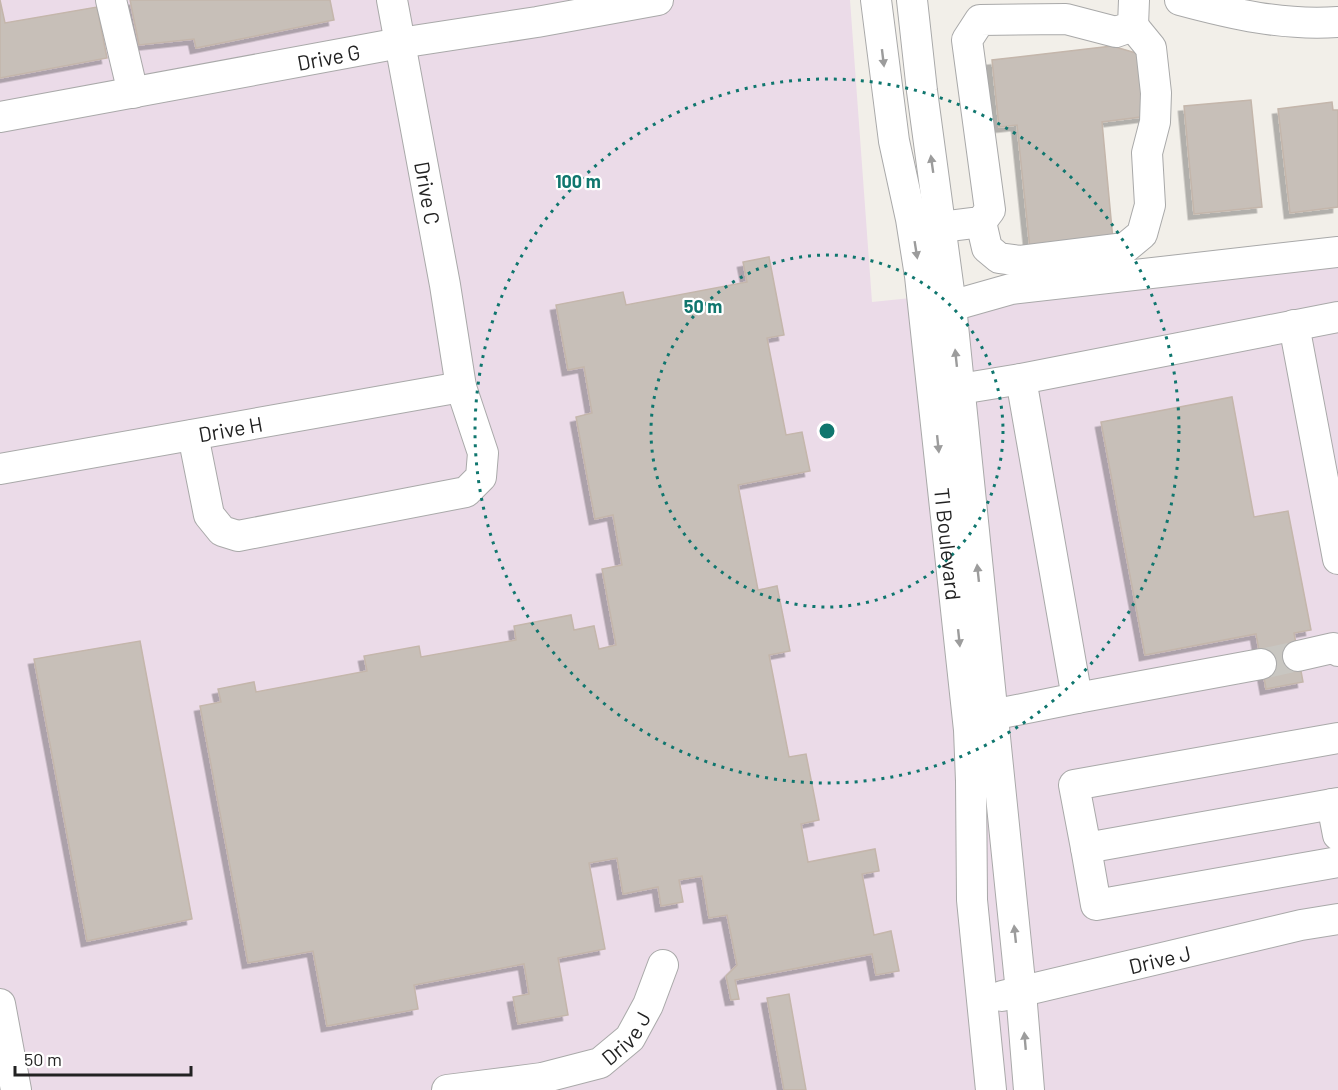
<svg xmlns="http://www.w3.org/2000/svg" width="1338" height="1090" font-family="Barlow,sans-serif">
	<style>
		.industrial { fill: #ebdbe8 }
		.building { fill: #c7bfb8; stroke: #c4b6ab; stroke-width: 1.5; filter: url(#shadow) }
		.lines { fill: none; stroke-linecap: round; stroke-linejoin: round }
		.minor-tunnel { stroke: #c8c6c1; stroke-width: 30; stroke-dasharray: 30 15; stroke-linecap: butt }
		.minor-casing { stroke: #a9a9a9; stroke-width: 32 }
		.minor { stroke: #fff; stroke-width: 30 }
		.oneway { fill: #9c9c9c }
		.ring { fill: none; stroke: #0f766e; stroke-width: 3; stroke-dasharray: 3 6 }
		.labels { text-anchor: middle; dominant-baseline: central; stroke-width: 4.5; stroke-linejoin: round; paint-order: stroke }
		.street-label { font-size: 21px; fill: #222; stroke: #fff }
		.centre { fill: #0f766e; stroke: #fff; stroke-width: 3 }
		.ring-label { font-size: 18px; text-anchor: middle; font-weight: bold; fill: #0f766e; stroke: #fff; stroke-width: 4.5; stroke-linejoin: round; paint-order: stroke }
	</style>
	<defs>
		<filter id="shadow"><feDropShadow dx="-5.5" dy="5.5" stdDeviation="0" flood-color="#0004"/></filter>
	</defs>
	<rect width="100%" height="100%" fill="#f2efe9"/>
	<!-- industrial -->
	<path class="industrial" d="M0,0h850l22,302 466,-48v836h-1338z"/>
	<!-- building -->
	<path class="building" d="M0,0l5,23 92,-16 10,51 -107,20z
		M130,0h200l4,20 -138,28 -2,-9 -55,6z
		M1112,46l31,9 6,61 -47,6 11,118 -83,9 -13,-124 -18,2 -7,-67z
		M1251,100l11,107 -68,7 -10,-108z
		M1332,102l1,8h5v97l-48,6 -12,-104z
		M769,257l15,78 -17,3 19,97 16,-3 8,39 -72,14 20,105 19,-4 13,65 -21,4 20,102 17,-3 13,66 -18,4 7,38 67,-13 4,22 -17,3 12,61 17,-4 8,40 -23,4 -4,-21 -137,26 4,19 -8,1 -5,-24 11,-11 -10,-50 -18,3 -7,-42 -23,4 4,22 -22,4 -3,-19 -35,7 -6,-36 -28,5 16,86 -47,9 10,57 -50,9 -5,-27 16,-3 -5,-30 -110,21 4,24 -91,17 -14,-75 -65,12 -48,-257 21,-4 -3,-13 36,-7 2,10 111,-21 -3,-15 55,-10 2,11 95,-17 -2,-14 57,-11 3,15 20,-4 5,23 17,-4 -14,-76 20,-4 -9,-50 -18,4 -19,-102 16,-4 -8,-46 -16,3 -12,-65 67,-13 3,13 121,-23 -4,-20z
		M1232,397l22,120 34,-6 23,119 -17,3 9,49 -37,7 -10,-55 -111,21 -44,-233z
		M140,641l52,278 -105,22 -53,-282z
		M789,994l17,96h-22l-17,-92z"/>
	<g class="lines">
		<!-- minor-tunnel -->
		<path class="minor-tunnel" d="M1261,664l37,-8"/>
		<!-- minor casing -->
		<g class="minor-casing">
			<g id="minor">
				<path d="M111,0l22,93"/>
				<path id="s1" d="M876,0l18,141 17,78 9,57 49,454 2,51 1,119 19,190"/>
				<path d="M912,0l10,91 29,215 70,686 8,98"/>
				<path d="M1180,0c52,14 104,26 158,22"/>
				<path id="s2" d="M0,117l400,-74 137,-21 121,-22"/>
				<path d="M981,222l6,26 12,10 21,3 105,-13 17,-14 8,-29 -3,-52 8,-31 1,-29 -5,-45 -18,-22"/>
				<path d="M941,227l40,-5 9,-12 -23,-170 13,-20 86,-1 50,13 17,-6 1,-26"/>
				<path d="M933,308l18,-2 60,-17 327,-37"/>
				<path d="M1294,325l44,234"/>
				<path d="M960,389l61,-10"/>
				<path d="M193,435l16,80 13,16 16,5 228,-44 15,-15 2,-24 -22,-66 -16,-102 -53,-285"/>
				<path id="s3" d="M0,469l461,-82"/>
				<path d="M1298,656l35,-8 5,3"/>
				<path d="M1077,698l184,-34"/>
				<path d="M992,715l85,-17 -56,-319 317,-62"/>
				<path d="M1338,738l-264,47 12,63 252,-45"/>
				<path d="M1332,804l6,31"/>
				<path d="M1086,848l10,57 242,-43"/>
				<path id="s4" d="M1002,996l299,-71 37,-6"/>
				<path d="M0,1004l16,86"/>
				<path id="s5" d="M447,1090l95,-12 58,-15 30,-25 18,-33 15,-40"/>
			</g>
		</g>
		<!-- minor -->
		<use href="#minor" class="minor"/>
	</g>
	<!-- one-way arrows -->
	<defs><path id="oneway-solid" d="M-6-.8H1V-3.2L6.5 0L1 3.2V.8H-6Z" transform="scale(1.5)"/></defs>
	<g class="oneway">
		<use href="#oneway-solid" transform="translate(883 58) rotate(83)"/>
		<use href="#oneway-solid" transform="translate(932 164) rotate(-98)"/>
		<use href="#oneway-solid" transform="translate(916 250) rotate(81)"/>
		<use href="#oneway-solid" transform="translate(956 358) rotate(-96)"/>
		<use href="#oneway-solid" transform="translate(938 444) rotate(84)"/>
		<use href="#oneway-solid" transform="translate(978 573) rotate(-96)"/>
		<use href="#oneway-solid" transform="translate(959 638) rotate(84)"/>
		<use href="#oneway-solid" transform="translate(1015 934) rotate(-96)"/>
		<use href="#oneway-solid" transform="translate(1025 1041) rotate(-95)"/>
	</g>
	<!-- distance rings -->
	<g class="ring">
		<circle cx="827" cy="431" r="176"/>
		<circle cx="827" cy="431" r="352"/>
	</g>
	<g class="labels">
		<!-- street labels -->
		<g class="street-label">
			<text stroke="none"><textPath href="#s2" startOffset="334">Drive G</textPath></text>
			<text transform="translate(428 193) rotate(80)">Drive C</text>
			<text stroke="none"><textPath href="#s3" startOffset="234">Drive H</textPath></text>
			<text stroke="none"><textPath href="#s1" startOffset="549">TI Boulevard</textPath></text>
			<text stroke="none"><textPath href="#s4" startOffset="162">Drive J</textPath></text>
			<text stroke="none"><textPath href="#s5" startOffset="192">Drive J</textPath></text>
		</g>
	</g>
	<circle cx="827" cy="431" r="9" class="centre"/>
	<g class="ring-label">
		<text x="578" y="188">100 m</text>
		<text x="703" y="313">50 m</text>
	</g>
	<!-- scale -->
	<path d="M15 1066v9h176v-9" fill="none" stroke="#222222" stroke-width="3"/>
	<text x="24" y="1066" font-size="18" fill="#222222" stroke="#ffffff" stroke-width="4.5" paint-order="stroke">50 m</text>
</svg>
